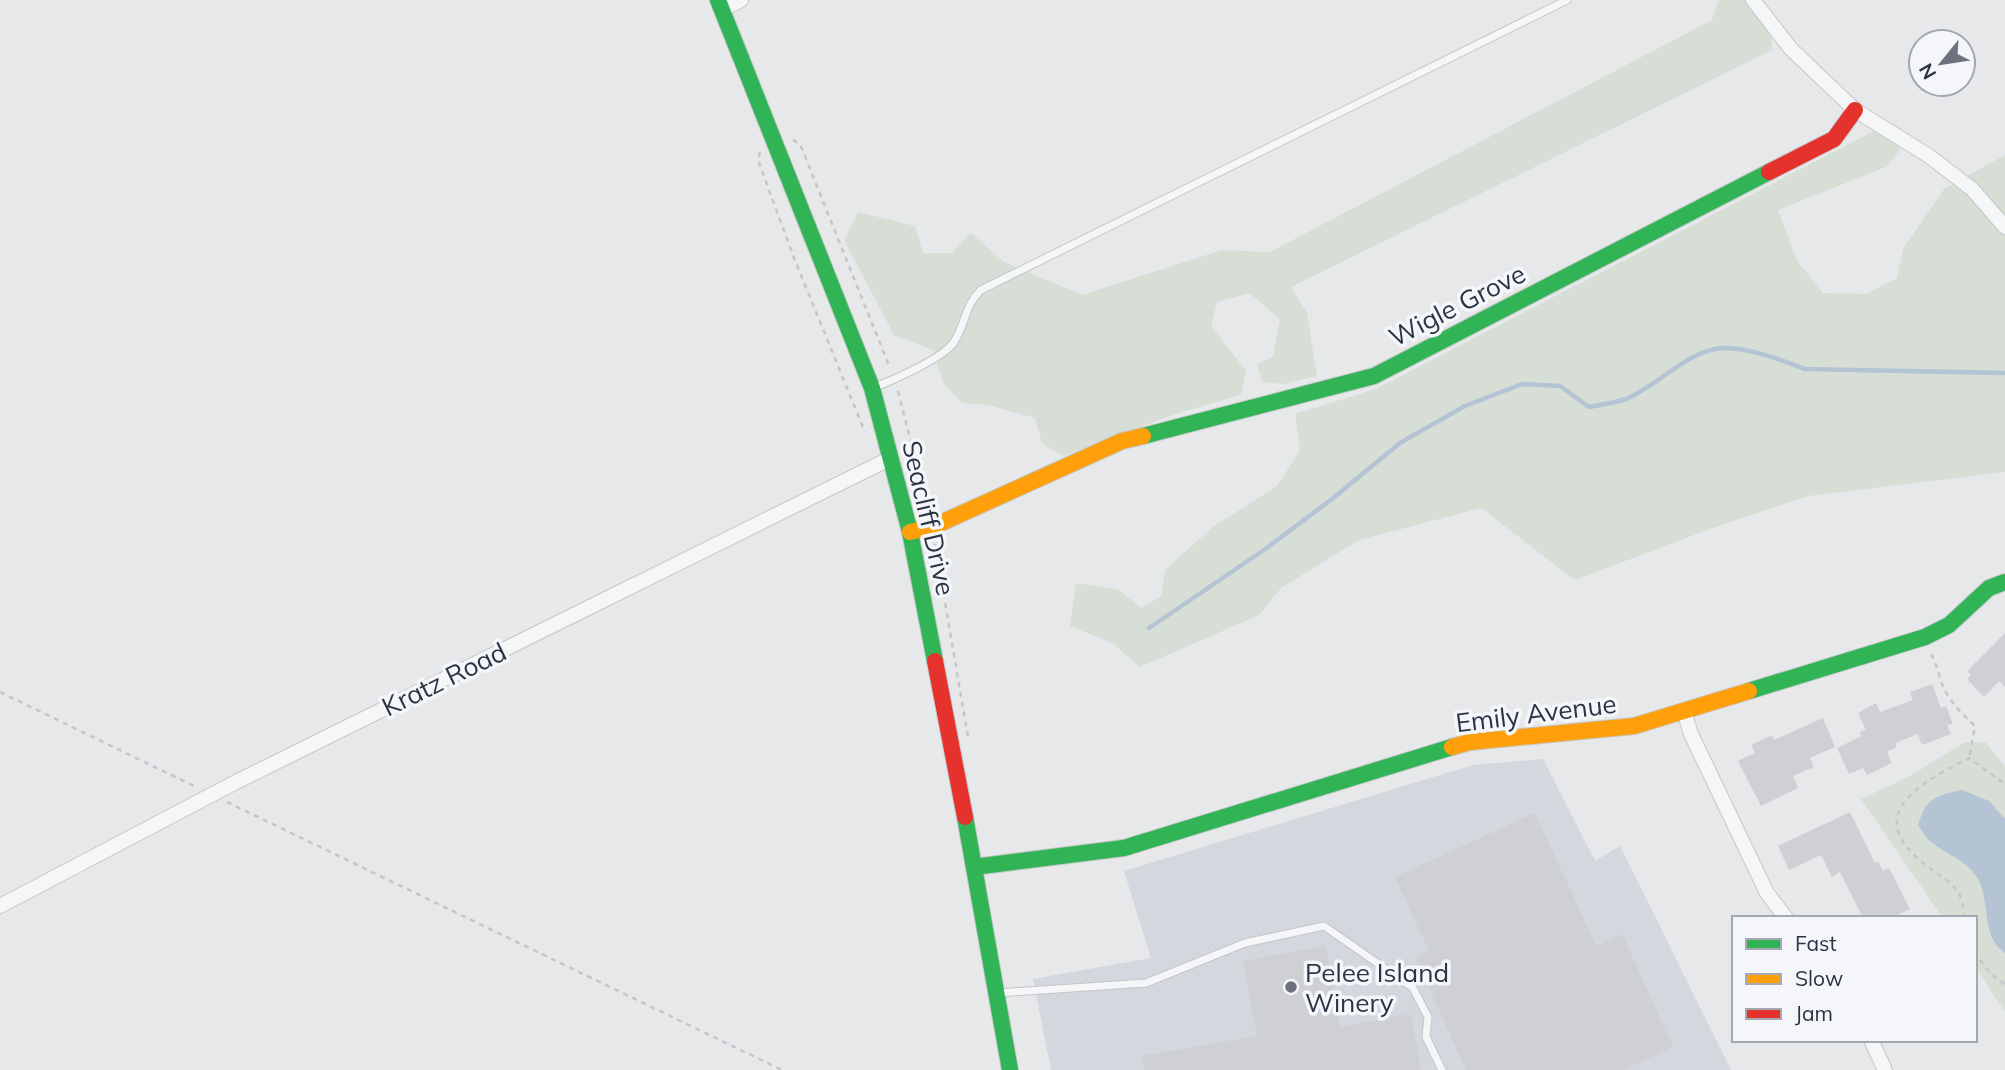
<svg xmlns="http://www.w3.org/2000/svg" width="2005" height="1070" font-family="Mulish,sans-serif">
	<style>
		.built { fill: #d4d7dd }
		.green { fill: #d6ded6 }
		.water { fill: #b4c4d5 }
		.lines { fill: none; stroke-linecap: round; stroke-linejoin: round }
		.stream { stroke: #b4c4d5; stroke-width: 4.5 }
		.building { fill: #ced0d3 }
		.lane-casing { stroke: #c4c6c8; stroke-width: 9 }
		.street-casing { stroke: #c4c6c8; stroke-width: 16 }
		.fast-casing { stroke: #c4c6c8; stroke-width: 18 }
		.slow-casing { stroke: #c4c6c8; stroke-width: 18 }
		.jam-casing { stroke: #c4c6c8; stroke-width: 18 }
		.path { stroke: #c5c6ca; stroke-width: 2.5; stroke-dasharray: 5 5; stroke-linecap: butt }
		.lane { stroke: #f5f6f7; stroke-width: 7 }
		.street { stroke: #f5f6f7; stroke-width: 14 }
		.fast { stroke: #30b455; stroke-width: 16 }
		.slow { stroke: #ff9f0a; stroke-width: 16 }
		.jam { stroke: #e5322d; stroke-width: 16 }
		.poi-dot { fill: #6c737f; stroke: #f4f6f9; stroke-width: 2.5 }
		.labels { text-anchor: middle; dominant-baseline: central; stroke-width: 7; stroke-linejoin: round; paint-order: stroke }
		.street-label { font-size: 26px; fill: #2b3445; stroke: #f4f6f9 }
		.poi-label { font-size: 26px; fill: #2b3445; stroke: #f4f6f9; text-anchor: start }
	</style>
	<rect width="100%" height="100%" fill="#e6e8ea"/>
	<!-- built -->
	<path class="built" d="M1543,759l52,102 25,-15 111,224h-680l-18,-91 118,-21 -27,-87 349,-106z"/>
	<!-- green -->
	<path class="green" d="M1719,0h28l25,33v17l-481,237 16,26 10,63 -34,8 -21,-2 -5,-18 16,-7 7,-38 -31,-26 -32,9 -6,23 35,46 -5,24 -66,19 -112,42 -21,-13 -7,-25 -46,-13 -27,-2 -19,-20 -10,-33 -39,-15 -50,-95 14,-28 57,14 8,27h29l19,-20 33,29 78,33 140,-45 48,2 442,-232z
		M1878,129l22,9v12l-14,17 -108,43 19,51 26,32 43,1 31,-16 6,-29 41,-60 61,-34v317l-197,24 -90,30 -143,54 -94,-72 -122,32 -78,48 -22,27 -119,52 -28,-24 -42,-17 6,-43 42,6 23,19 20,-12 4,-26 48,-43 64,-41 23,-36 -5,-36 81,-25z
		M1965,742h20l20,24v246l-30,-46v-48h-32l-82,-119 49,-23z"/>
	<!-- water -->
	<path class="water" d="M1962,790l27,11 16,18v134c-25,-17 -14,-51 -27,-74 -11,-19 -31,-24 -47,-37 -5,-4 -9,-11 -13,-17 9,-28 17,-29 44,-35z"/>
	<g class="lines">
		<!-- stream -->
		<path class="stream" d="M1149,628l115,-78 68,-51 68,-56 65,-37 57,-22 38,2 29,21c12,-2 25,-4 37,-8 33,-13 62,-51 100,-51 22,0 57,12 78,21l201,4"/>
	</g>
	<!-- building -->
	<path class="building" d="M2005,633v54l-6,-6 -15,16 -17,-18 4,-4 -4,-4z
		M1932,684l9,24 5,-2 7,18 -6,1 4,9 -29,11 -4,-11 -23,9 2,4 -10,5 5,11 -25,12 -4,-7 -14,6 -12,-26 24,-12 -1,-4 6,-2 -8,-17 18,-10 4,9 33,-12 -3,-8z
		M1823,718l12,29 -25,11 4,9 -21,9 5,12 -37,18 -23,-45 17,-8 -4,-8 21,-10 2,5z
		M1850,812l25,51 3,-2 5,10 6,-3 21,41 -19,9h-28l-23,-46 -8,5 -11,-22 -32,15 -11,-24z
		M1535,813l61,133 26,-12 51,113 -49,23h-158l-51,-113 14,-6 -34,-74z
		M1326,946l14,81 71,-13 10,56h-277l-2,-14 115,-20 -14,-75z"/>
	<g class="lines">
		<!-- lane casing -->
		<g class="lane-casing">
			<path id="lane" d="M873,388c18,-7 71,-30 81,-46 12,-18 10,-36 27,-52l586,-290
				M997,993l149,-10 99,-40 79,-17 89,62 15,29 -2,20 16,33"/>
		</g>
		<!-- street casing -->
		<g class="street-casing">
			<path id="street" d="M1753,0l38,49 64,61 74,46 43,33 33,38
				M722,10l19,-10
				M1684,711l7,23 76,159 19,25
				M0,906l236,-124 655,-324
				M1871,1040l14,30"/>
		</g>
		<!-- fast casing -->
		<g class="fast-casing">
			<path id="fast" d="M718,0l154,388 38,144 25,129
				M1143,436l231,-60 395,-204
				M1749,691l176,-54 24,-12 40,-37 16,-6
				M965,817l45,253
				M974,867l150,-19 328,-101"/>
		</g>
		<!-- slow casing -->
		<g class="slow-casing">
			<path id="slow" d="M910,532l22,-5 190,-86 21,-5
				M1452,747l18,-5 164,-16 115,-35"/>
		</g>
		<!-- jam casing -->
		<g class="jam-casing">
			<path id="jam" d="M1769,172l65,-33 21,-29
				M935,661l30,156"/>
		</g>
		<!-- path -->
		<path class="path" d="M793,140l7,4 90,224
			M760,152l-2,8 36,98 71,174
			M898,391l30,119
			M935,544l33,193
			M1931,654c5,9 7,17 10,27 6,18 20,32 34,45l-6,32
			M0,692l196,95
			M227,802l555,268
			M1965,918c-2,-7 -2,-16 -5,-22 -5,-12 -21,-21 -32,-29 -69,-52 -9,-83 41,-109l36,26
			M1975,951c6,12 17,26 30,33"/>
		<!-- lane -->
		<use href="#lane" class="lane"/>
		<!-- street -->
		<use href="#street" class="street"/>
		<!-- fast -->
		<use href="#fast" class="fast"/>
		<!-- slow -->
		<use href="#slow" class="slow"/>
		<!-- jam -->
		<use href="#jam" class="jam"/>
	</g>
	<!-- markers -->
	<circle class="poi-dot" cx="1291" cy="987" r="7"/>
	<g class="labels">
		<!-- street labels -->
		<g class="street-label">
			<text transform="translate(1457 305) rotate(-27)">Wigle Grove</text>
			<text transform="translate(929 518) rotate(77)">Seacliff Drive</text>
			<text transform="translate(444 679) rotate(-26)">Kratz Road</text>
			<text transform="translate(1536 713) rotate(-7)">Emily Avenue</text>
		</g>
		<!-- poi labels -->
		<g class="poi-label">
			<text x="1305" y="972">Pelee Island<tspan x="1305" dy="30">Winery</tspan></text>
		</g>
	</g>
	<!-- legend -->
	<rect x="1732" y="916" width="245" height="126" fill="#f4f6f9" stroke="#a4a8b1" stroke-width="2"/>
	<rect x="1746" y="939" width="35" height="10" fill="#30b455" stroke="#a4a8b1" stroke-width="2"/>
	<text x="1795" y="951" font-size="21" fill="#2b3445">Fast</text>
	<rect x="1746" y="974" width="35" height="10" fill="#ff9f0a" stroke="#a4a8b1" stroke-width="2"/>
	<text x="1795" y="986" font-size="21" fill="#2b3445">Slow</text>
	<rect x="1746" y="1009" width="35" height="10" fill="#e5322d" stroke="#a4a8b1" stroke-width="2"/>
	<text x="1795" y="1021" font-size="21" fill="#2b3445">Jam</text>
	<!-- north arrow -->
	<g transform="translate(1942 63) rotate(240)"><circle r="33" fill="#f4f6f9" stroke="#a4a8b1" stroke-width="2"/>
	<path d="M0-5L12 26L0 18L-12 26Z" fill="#6c737f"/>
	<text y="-10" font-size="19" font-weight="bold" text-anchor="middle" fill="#2b3445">N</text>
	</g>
</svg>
